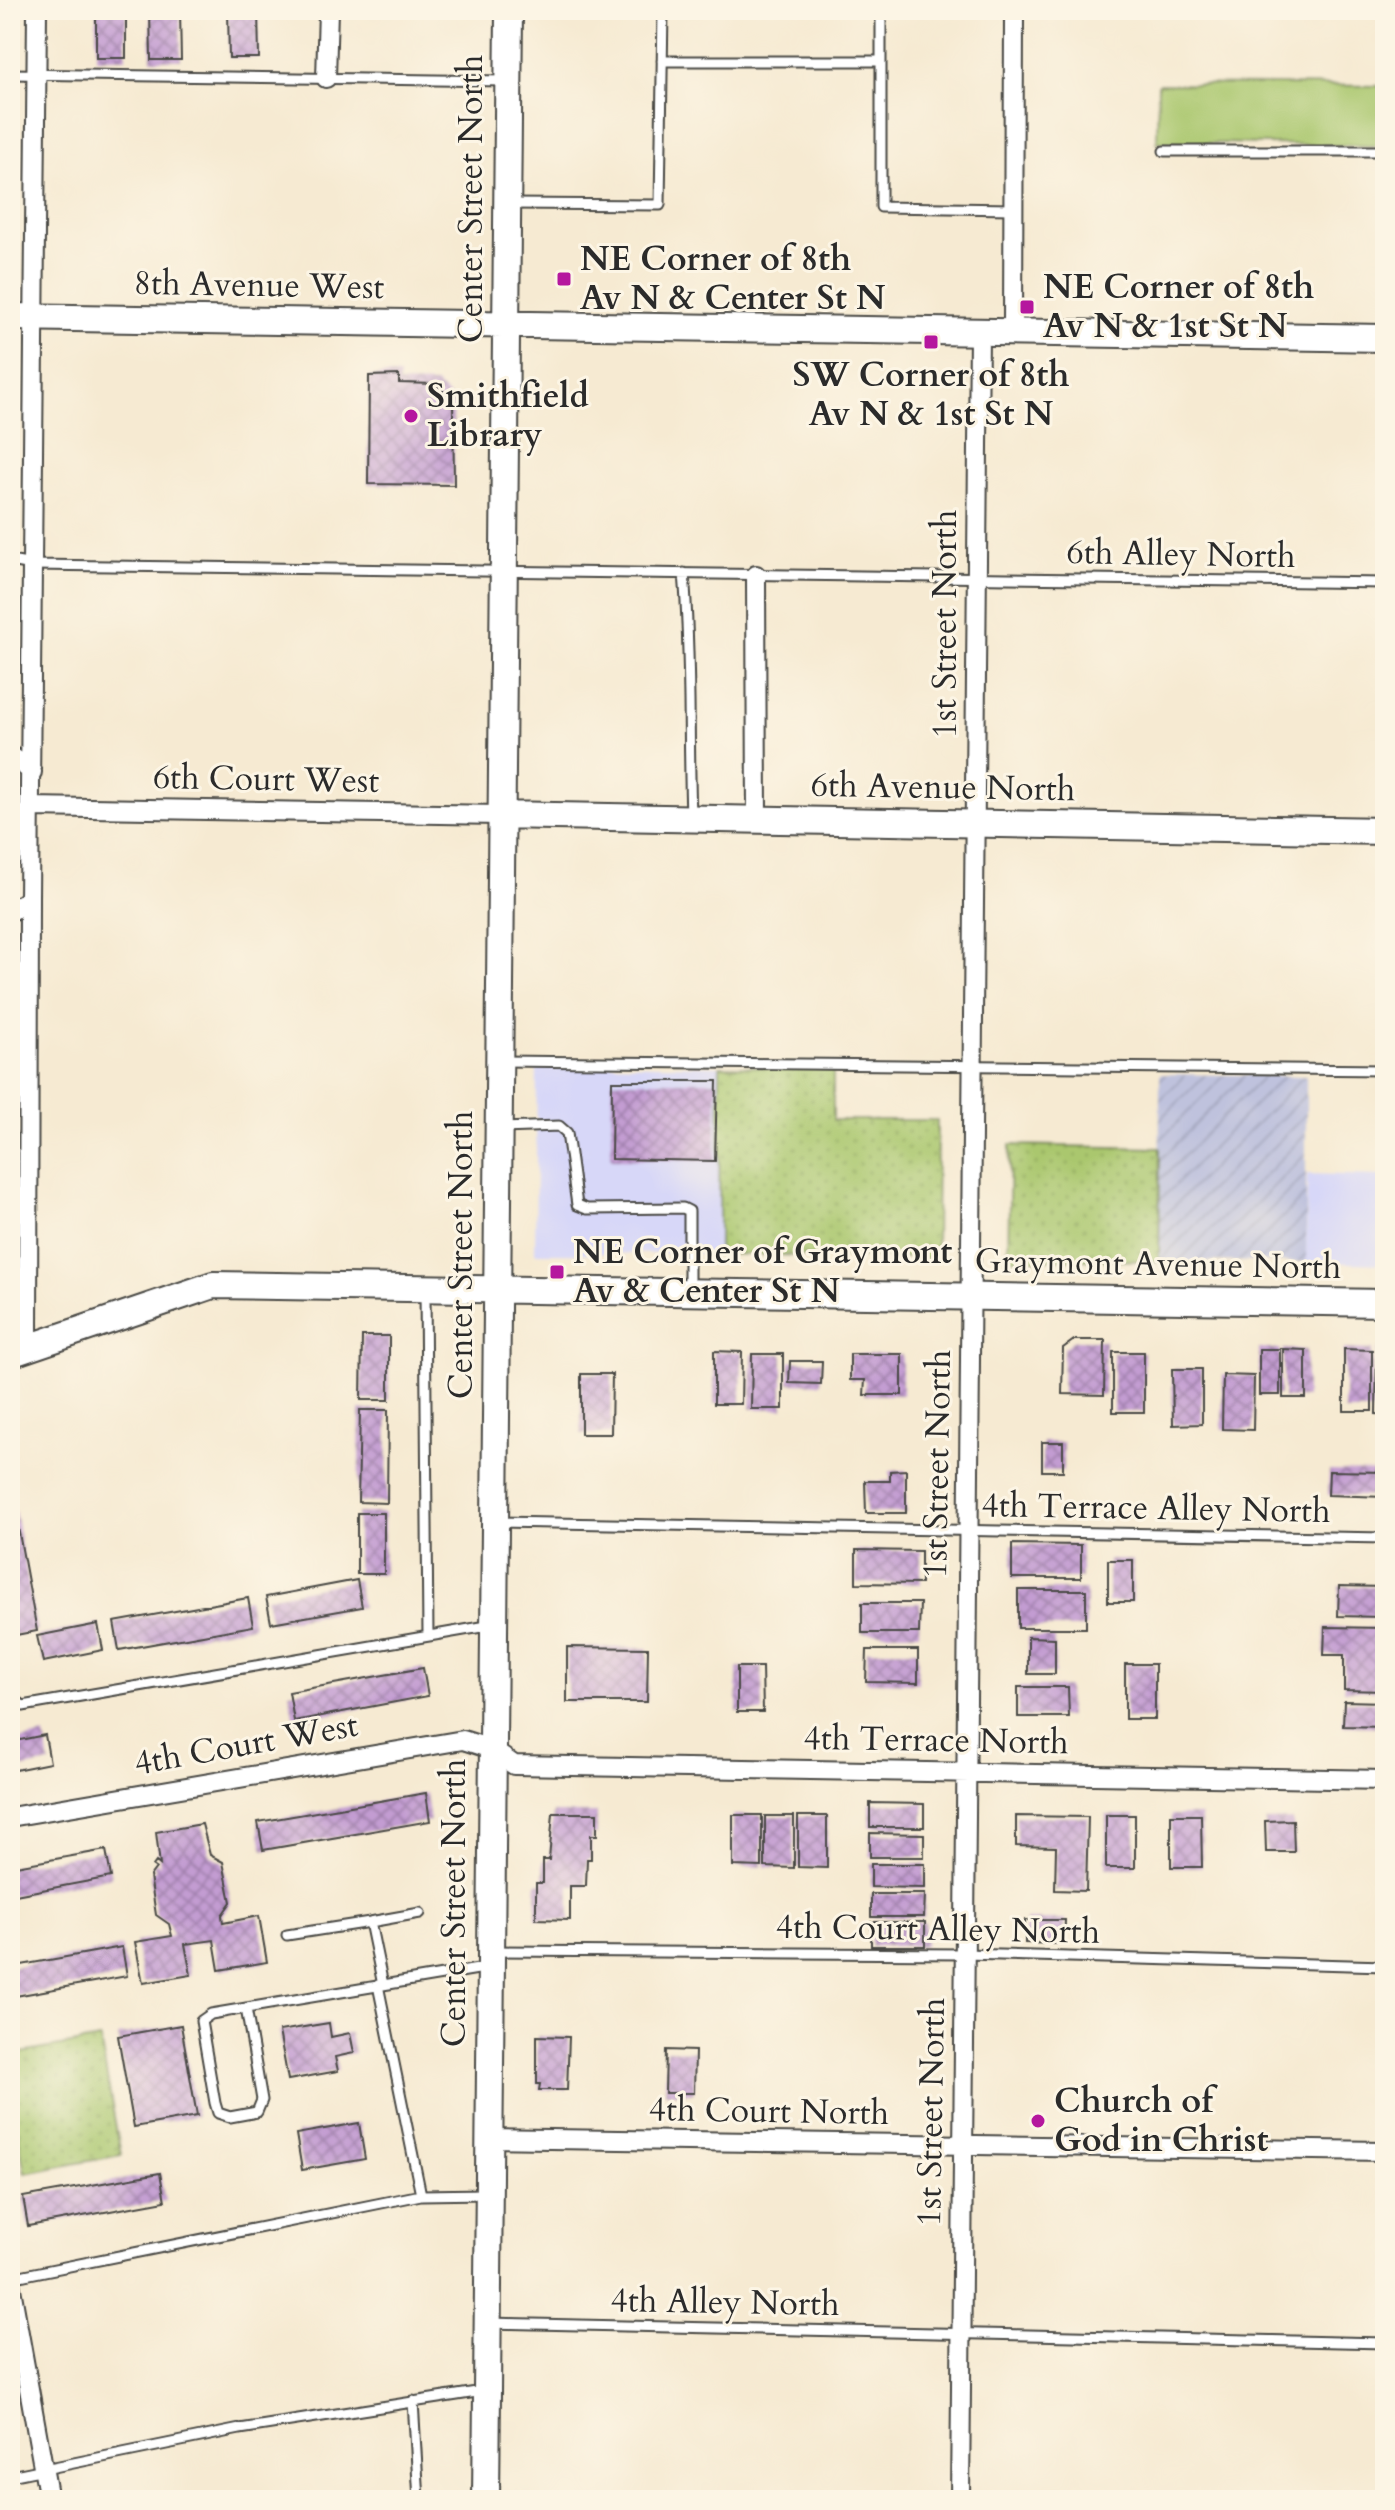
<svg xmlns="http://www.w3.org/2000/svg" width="1395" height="2510" font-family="Cardo,serif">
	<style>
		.built { fill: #d7d7f8 }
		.industrial { fill: url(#industrial-furrows) }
		.grass { fill: url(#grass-dots); stroke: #6a794c; stroke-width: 2 }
		.pitch { fill: #aac76e; stroke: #6a794c; stroke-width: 2 }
		.building { fill: url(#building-cross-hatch) }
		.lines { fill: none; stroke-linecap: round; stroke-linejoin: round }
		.lane-casing { stroke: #494844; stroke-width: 13 }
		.street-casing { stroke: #494844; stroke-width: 22 }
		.secondary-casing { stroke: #494844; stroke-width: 30 }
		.lane { stroke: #fff; stroke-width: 9 }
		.street { stroke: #fff; stroke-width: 18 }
		.secondary { stroke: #fff; stroke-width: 26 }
		.poi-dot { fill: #b5179e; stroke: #fcf5e5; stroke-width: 3 }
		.labels { text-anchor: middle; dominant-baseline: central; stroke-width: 6; stroke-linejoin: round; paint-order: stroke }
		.street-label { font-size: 34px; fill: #2b2b2b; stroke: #fcf5e5 }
		.poi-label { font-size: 34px; font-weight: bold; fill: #2b2b2b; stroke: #fcf5e5; text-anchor: start }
	</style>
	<defs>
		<pattern id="industrial-furrows" width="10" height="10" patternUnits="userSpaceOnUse" patternTransform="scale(2)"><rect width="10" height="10" fill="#bfc2dd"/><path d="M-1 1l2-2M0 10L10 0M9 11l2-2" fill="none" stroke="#a4a7be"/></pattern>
		<pattern id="grass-dots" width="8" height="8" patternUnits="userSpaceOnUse" patternTransform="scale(2)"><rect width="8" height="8" fill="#aac76e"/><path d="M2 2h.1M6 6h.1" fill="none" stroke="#92ab5f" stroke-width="1.8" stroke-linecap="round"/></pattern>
		<pattern id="building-cross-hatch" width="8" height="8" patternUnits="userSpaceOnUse" patternTransform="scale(2)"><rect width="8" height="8" fill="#c39cd2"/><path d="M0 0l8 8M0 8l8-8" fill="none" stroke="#9f7fab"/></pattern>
	</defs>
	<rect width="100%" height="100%" fill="#fcf5e5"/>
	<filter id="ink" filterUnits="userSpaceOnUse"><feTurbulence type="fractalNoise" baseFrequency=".0125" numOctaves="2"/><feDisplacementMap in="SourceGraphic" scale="16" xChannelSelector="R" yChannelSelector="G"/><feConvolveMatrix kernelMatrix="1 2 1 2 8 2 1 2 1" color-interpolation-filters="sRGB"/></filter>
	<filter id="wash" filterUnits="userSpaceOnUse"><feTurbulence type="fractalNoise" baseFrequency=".006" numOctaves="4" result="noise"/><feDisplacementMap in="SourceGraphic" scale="32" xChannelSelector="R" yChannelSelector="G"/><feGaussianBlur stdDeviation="1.8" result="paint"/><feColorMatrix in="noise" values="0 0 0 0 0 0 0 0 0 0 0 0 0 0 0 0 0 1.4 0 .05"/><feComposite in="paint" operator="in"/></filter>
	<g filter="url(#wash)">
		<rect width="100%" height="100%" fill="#f6ead2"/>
		<!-- built -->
		<path class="built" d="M537,1063l183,3 -1,188 -184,-1z
			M1307,1174l78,2v88l-79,-2z"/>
		<!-- industrial -->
		<path class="industrial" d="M1160,1074l146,2v186l-147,-1z"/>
		<!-- grass -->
		<path class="grass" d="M720,1066l113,2v52h104l-1,138 -217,-4z
			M1010,1145l150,3 -1,113 -151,-2z
			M100,2039l21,116 -96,18 -15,-83v-35z"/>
		<!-- pitch -->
		<path class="pitch" d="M1158,84l223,2 -1,60 -223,-4z"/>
		<g id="blocks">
			<!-- building -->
			<path class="building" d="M96,10h30v48h-30z
				M150,10h30l1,50h-30z
				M228,10h30l1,48h-30z
				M399,375v8l37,1 17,16 1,85 -86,-1 1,-108z
				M612,1081h105l-2,80 -104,-2z
				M362,1336h27v64h-28z
				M1074,1340h31l-1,55 -42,-1 1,-46z
				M1259,1349h21v46h-21z
				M1283,1349l23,1v48h-23z
				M1344,1349l28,1v61h-28z
				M1377,1350h8v65l-9,-1z
				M714,1351l28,1 -1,52h-27z
				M1113,1352h31v60h-31z
				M752,1354h31v55h-32z
				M850,1354h52v41h-38l1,-15h-15z
				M790,1361h32l-1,23 -32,-1z
				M1172,1369h30v55l-29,1z
				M581,1374h31l-1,60h-30z
				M1223,1375l31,1 -1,54 -31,-1z
				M360,1410h28l-1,93 -29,-1z
				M1042,1442h21v29h-21z
				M906,1470v43h-40l-1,-32h25v-10z
				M1329,1471l56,1v25l-57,-2z
				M15,1511l22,120 -26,5 -1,-124z
				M357,1513h27v61h-27z
				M1012,1544l69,1v33h-69z
				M856,1550l65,1v33l-65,-1z
				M1108,1560h25v42h-25z
				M357,1580l5,27 -91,16 -5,-26z
				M1339,1586l45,1 -1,30 -45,-1z
				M1018,1590h68v38h-68z
				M248,1598l5,28 -134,24 -5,-28z
				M862,1603h58l-1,30h-57z
				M98,1624l5,26 -60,12 -6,-26z
				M1325,1627l60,1v63l-41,-1v-35h-20z
				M1028,1637l27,1v36h-27z
				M567,1647l81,1 -1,54h-80z
				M867,1650h51v33l-52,-1z
				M1125,1664h30v55h-30z
				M737,1667h25l1,45h-26z
				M423,1668l5,28 -134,25 -5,-29z
				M1018,1687h50l1,30h-51z
				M1344,1701l41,1v25l-42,-1z
				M45,1735l5,28 -40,8v-29z
				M426,1793l4,28 -167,29 -5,-28z
				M870,1803l54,1v23h-54z
				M553,1813h44v22h-6v24h-4l-1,27h-16v34l-34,-1v-36h7v-23h6z
				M733,1815h29v52l-29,-1z
				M1106,1815h29v53h-29z
				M1171,1815h30l1,52h-31z
				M765,1816h29v52l-29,-1z
				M798,1816h29v52l-29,-1z
				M1016,1816l72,1 -2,74 -31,-1 1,-43 -40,-1z
				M1293,1820l1,32h-28l-1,-31z
				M202,1824l8,31 13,7 8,40 -9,13 1,8 36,-7 8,46 -48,8 -5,-30 -29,4 6,31 -48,8 -8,-41 37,-6 -3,-12 -13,-9 -6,-39 6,-8 -3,-2 3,-4 4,3 -4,-33z
				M870,1833l54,1v23h-54z
				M106,1850l5,27 -101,19v-29z
				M871,1864h54v24l-54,-1z
				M871,1894h54l-1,23h-53z
				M1025,1920h40l-1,24 -39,-1z
				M871,1922h54v24h-54z
				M122,1947l5,29 -117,21v-30z
				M329,2023l2,14 19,-4 4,20 -19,4 3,14 -50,9 -9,-49z
				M181,2025l16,91 -63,11 -16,-91z
				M537,2036l32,1 -2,53h-28l1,-6h-3z
				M666,2050l29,1 -1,42h-29z
				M359,2123l6,36 -63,11 -6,-36z
				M160,2173l5,28 -137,25 -5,-29z"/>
		</g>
	</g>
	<g filter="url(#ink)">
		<use href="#blocks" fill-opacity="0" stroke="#494844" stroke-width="2"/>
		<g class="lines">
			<!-- lane casing -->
			<g class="lane-casing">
				<path id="lane" d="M881,10v197l132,2
					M662,61h219
					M10,74l495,7
					M1164,151h221
					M511,204l149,1 3,-195
					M10,561l23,4 1352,18
					M684,573c7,81 4,162 7,242
					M502,1061l883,9
					M502,1128l57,-2 8,7 10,72 10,4 96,-1 6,3v79
					M425,1291l3,345
					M498,1522l887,16
					M10,1696l13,10 470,-81
					M370,1922l50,-9
					M287,1935l83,-13 13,63
					M493,1951l472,3 420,12
					M378,1985l43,210
					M246,2008l16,92 -5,12 -27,5 -12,-4 -3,-10 -14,-82 10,-7 279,-47
					M10,2278l411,-83 65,-1
					M489,2323l896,20
					M413,2401l6,99
					M10,2476l230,-47 243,-38"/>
			</g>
			<!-- street casing -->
			<g class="street-casing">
				<path id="street" d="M326,78l2,-68
					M1013,332l1,-322
					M756,575l1,245
					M10,755l22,17
					M32,807l468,8
					M10,912l19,-13
					M28,1348l1,-449 8,-889
					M10,1817l453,-77 28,9 23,16 871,15
					M488,2138l897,13
					M10,2283l39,217
					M960,2500l19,-2168"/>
			</g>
			<!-- secondary casing -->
			<g class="secondary-casing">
				<path id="secondary" d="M10,317l1375,21
					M500,815l885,16
					M10,1354l203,-69 1172,18
					M486,2500l23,-2490"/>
			</g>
			<!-- lane -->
			<use href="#lane" class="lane"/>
			<!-- street -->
			<use href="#street" class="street"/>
			<!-- secondary -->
			<use href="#secondary" class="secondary"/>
		</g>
	</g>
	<!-- markers -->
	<g class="poi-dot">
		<rect x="556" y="271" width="16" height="16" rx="4"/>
		<rect x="1019" y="299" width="16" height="16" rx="4"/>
		<rect x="923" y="334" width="16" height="16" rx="4"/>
		<circle cx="411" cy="416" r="8"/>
		<rect x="549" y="1264" width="16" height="16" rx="4"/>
		<circle cx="1038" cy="2121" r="8"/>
	</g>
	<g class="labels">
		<!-- street labels -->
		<g class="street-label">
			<text transform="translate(471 199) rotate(-90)">Center Street North</text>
			<text transform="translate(259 285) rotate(1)">8th Avenue West</text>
			<text transform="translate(1181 554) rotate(1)">6th Alley North</text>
			<text transform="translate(945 624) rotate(-90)">1st Street North</text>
			<text transform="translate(266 779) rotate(1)">6th Court West</text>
			<text transform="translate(943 787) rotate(1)">6th Avenue North</text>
			<text transform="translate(461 1255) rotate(-90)">Center Street North</text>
			<text transform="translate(1158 1264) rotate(1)">Graymont Avenue North</text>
			<text transform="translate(937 1464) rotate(-89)">1st Street North</text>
			<text transform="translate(1156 1508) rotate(1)">4th Terrace Alley North</text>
			<text transform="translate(936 1740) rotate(1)">4th Terrace North</text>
			<text transform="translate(246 1744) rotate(-10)">4th Court West</text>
			<text transform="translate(454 1903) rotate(-90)">Center Street North</text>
			<text transform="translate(938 1929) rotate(1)">4th Court Alley North</text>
			<text transform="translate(769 2111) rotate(1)">4th Court North</text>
			<text transform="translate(931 2112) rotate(-89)">1st Street North</text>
			<text transform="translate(725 2302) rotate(1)">4th Alley North</text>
		</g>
		<!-- poi labels -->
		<g class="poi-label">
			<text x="580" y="259">NE Corner of 8th<tspan x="580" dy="39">Av N &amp; Center St N</tspan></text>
			<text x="1043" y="287">NE Corner of 8th<tspan x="1043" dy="39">Av N &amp; 1st St N</tspan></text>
			<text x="931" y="375" text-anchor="middle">SW Corner of 8th<tspan x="931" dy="39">Av N &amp; 1st St N</tspan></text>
			<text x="427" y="396">Smithfield<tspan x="427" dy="39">Library</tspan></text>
			<text x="573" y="1252">NE Corner of Graymont<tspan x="573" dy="39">Av &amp; Center St N</tspan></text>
			<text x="1054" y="2101">Church of<tspan x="1054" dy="39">God in Christ</tspan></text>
		</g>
	</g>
	<!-- margin -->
	<rect width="1395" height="2510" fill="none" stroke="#fcf5e5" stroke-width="40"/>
</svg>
